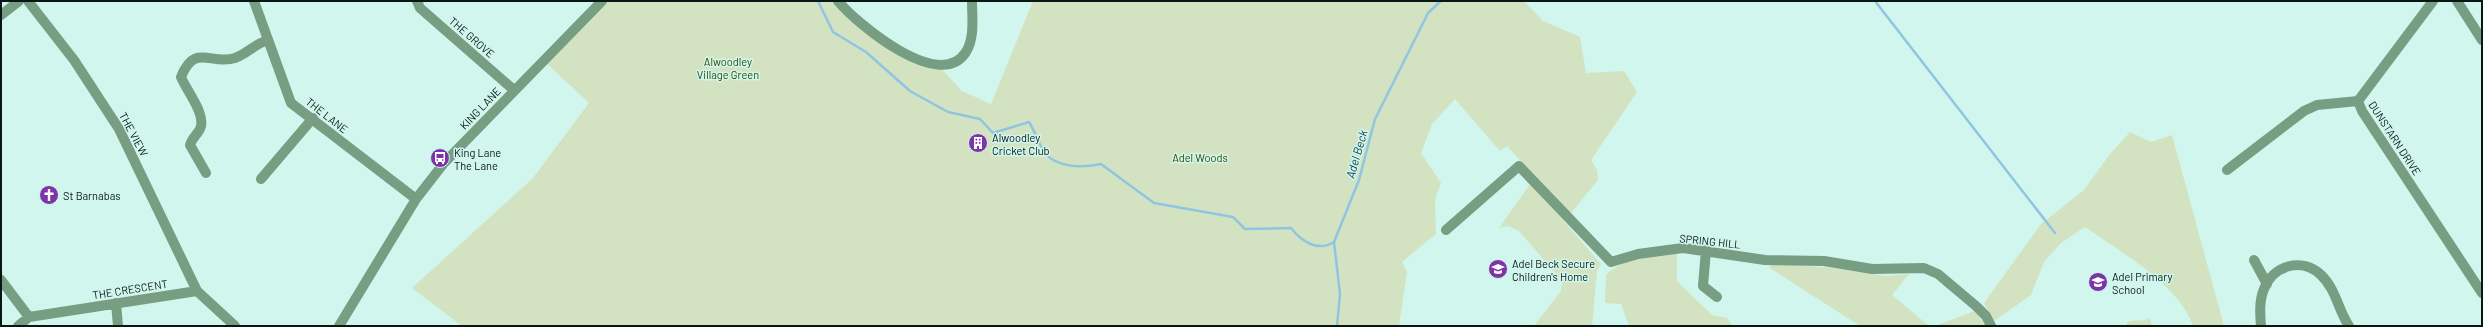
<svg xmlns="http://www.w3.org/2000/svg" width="2483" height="327" font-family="Barlow,sans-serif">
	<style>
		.green { fill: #d3e3c2 }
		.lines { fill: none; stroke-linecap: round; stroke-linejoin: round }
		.stream { stroke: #90c5e2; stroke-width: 2.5 }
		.minor { stroke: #779e83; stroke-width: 10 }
		.labels { text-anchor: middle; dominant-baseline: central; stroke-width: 3; stroke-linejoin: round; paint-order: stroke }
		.street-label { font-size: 11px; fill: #091714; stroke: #d0f6ed }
		.park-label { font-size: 11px; fill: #304a00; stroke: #d0f6ed }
		.poi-label { font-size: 11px; fill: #091714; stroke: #d0f6ed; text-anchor: start }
		.water-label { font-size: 12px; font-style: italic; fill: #0c3a4e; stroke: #d0f6ed }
	</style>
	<rect width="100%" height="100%" fill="#d0f6ed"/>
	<!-- green -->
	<path class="green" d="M607,1h231l51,43 50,22 23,25 29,13 42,-103h491l19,20 37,16 6,36 38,-2 13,21 -46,68 6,10 1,10 -28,34 -63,-68 -7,5 -45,-52 -23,25 -11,29 20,30 -6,17 1,34 -34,28 5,10 -8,54h-937l-50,-38 121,-110 56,-75 -45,-42z
		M2130,132l21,10 21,-7 52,191h-31c-14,-42 -74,-75 -108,-99l-24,16 -17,19 -13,33 -37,26 -10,-18 57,-79 43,-34 26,-36z
		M1531,183l70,81 -4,7 -5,55h-58l27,-35 1,-10 -43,-50 -11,-5 -9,2z
		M1677,252v29l35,34 15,3 6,8h-104l-8,-22 -16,-1 1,-28c19,-18 46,-19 71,-23z
		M1770,263l63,5 52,8 24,-2 -17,21 37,31h-69l-90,-58z
		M1975,311l10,15h-50z
		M2150,318l2,8h-26l1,-4c9,-3 15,0 23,-4z"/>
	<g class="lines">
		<!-- stream -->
		<path class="stream" d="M818,1l15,31 33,20 44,39 38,21 32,7 13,14 36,-11c6,9 11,25 16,31 12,15 38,15 56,11l53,39 79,14 12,12 46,-1c11,14 27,24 43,14
			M1875,1l180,232
			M1337,326l3,-32 -6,-52 25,-62 16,-61 53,-106 13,-12"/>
		<!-- minor -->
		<path class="minor" d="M28,1l46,59 45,69 78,162
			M254,1l37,102 125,96
			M417,1l3,7 94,82
			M838,1c19,23 102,92 128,51 9,-15 6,-34 6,-51
			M2433,1l-75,100 4,10 120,182
			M2457,1l25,39
			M1,15l18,-14
			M2227,170l77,-59 13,-6 41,-4
			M206,173l-16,-28c2,-7 7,-10 10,-16 7,-14 -14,-39 -19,-52 14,-35 30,-11 54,-19 12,-4 21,-15 33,-18
			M261,179l52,-61
			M1446,230l73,-64 92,96 27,-8 45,-6 82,12 59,1 48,8 52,-1 14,6 38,32 10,10 5,10
			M1706,250l-3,36 14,11
			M2254,260l13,24
			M1,280l28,37
			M116,303l2,23
			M18,326l11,-9 168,-26 38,35
			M339,326l77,-127 28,-36 158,-162
			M2261,326c-1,-12 -2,-25 3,-37 9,-24 38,-32 57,-14 15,14 17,35 28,51"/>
	</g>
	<!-- icons -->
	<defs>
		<g id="building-disc" transform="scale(1)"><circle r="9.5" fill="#7c34a6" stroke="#d0f6ed"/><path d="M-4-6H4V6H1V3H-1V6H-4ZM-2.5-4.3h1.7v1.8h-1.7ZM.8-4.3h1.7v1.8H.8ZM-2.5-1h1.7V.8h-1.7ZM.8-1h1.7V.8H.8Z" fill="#fff"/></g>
		<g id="bus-disc" transform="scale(1)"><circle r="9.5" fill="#7c34a6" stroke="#d0f6ed"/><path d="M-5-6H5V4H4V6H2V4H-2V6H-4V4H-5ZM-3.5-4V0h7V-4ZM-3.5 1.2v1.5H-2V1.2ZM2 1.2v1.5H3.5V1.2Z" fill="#fff"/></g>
		<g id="church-disc" transform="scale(1)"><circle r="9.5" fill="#7c34a6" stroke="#d0f6ed"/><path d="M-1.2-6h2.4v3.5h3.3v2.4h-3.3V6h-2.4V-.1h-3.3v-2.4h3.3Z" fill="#fff"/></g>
		<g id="school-disc" transform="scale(1)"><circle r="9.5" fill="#7c34a6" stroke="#d0f6ed"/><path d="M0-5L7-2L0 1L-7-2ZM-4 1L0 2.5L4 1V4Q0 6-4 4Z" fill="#fff"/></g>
	</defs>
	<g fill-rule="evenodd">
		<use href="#building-disc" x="978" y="143"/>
		<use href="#bus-disc" x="440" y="158"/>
		<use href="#church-disc" x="49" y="195"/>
		<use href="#school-disc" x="1498" y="269"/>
		<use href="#school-disc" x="2098" y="282"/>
	</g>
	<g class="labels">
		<!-- street labels -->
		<g class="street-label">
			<text transform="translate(472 37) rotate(41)">THE GROVE</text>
			<text transform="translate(480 108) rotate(-46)">KING LANE</text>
			<text transform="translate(327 115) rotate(38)">THE LANE</text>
			<text transform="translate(134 134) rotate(62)">THE VIEW</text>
			<text transform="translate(2395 138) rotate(57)">DUNSTARN DRIVE</text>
			<text transform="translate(1710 241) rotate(6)">SPRING HILL</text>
			<text transform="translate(130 289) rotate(-9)">THE CRESCENT</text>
		</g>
		<!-- park labels -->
		<g class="park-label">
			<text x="728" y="61">Alwoodley<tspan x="728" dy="13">Village Green</tspan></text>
			<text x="1200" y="157">Adel Woods</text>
		</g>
		<!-- poi labels -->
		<g class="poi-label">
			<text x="992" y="137">Alwoodley<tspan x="992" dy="13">Cricket Club</tspan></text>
			<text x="454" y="152">King Lane<tspan x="454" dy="13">The Lane</tspan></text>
			<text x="63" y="195">St Barnabas</text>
			<text x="1512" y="263">Adel Beck Secure<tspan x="1512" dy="13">Children's Home</tspan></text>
			<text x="2112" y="276">Adel Primary<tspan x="2112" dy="13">School</tspan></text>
		</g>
		<!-- water labels -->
		<g class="water-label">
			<text transform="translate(1356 154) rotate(-74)">Adel Beck</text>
		</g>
	</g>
	<!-- border -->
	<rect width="2483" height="327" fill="none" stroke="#091714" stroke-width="4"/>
</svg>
